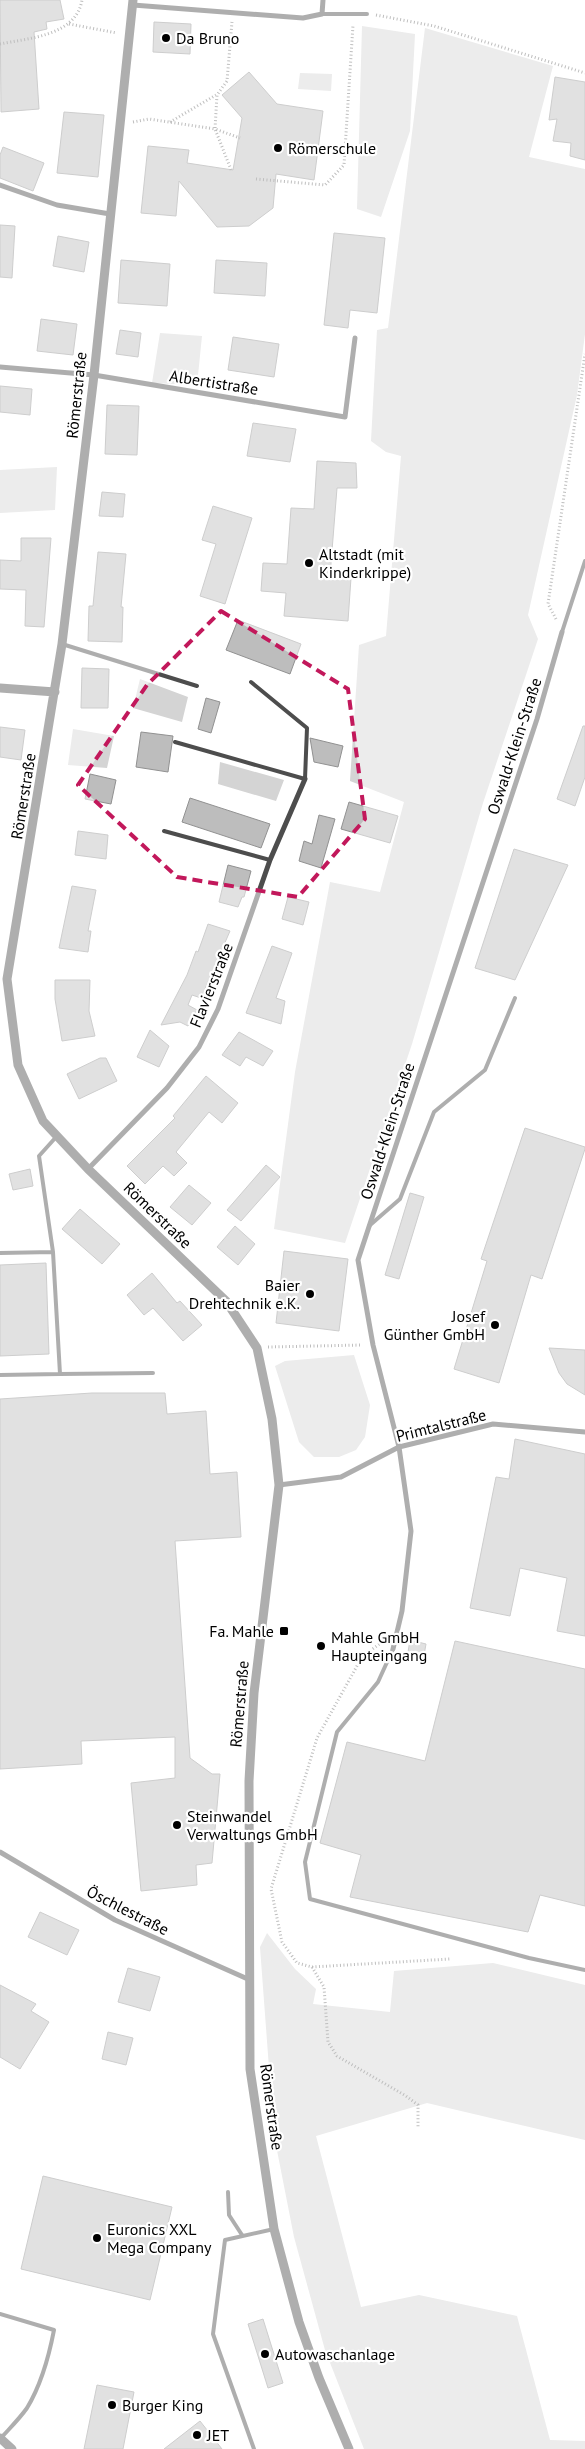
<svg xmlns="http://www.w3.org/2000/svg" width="585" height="2449" font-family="'PT Sans',sans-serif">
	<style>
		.green { fill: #d4d4d4 }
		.building { fill: #bdbdbd; stroke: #919191 }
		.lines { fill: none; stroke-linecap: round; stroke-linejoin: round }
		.path { stroke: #6f6f6f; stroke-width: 3; stroke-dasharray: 1 2.5; stroke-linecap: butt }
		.service { stroke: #4d4d4d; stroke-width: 4 }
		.minor { stroke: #4d4d4d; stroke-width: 5 }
		.tertiary { stroke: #4d4d4d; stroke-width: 9 }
		.marked { fill: none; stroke: #c2185b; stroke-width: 4; stroke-dasharray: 10 6; stroke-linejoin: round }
		.poi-dot { fill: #000; stroke: #fff; stroke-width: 2 }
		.labels { text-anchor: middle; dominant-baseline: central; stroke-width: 4.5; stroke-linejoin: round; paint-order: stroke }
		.poi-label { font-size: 16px; fill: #000; stroke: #fff; text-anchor: start }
		.street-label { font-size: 16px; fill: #000; stroke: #fff }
	</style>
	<rect width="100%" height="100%" fill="#fff"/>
	<!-- green -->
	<path class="green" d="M362,26l53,8 -5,97 -29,86 -24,-8z
		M425,28l128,38 -24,91 56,12v165l-8,61 -49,220 10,24 -55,164 -71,241 -67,199 -71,-14 21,-157 35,-190 50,10 24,-90 -54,-21 9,-136 27,-9 15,-180 -15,-4 -15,-11 6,-111 11,-2z
		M300,73l32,1 -1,17 -33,-2z
		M160,333l42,3 -5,49 -45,-2z
		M57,467l-2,43 -55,3v-43z
		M140,679l48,18 -6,25 -49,-14z
		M73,729l41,7 -7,32 -39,-3z
		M220,762l64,18 -8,21 -58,-17z
		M354,1355l16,50 -5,32 -9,13 -17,7h-25l-15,-15 -24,-76 10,-5z
		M267,1933l28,36 21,20 -3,15 77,8 4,-41 99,-8 92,22v155l-158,-37 -111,33 45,171 58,-12 98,21 33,124 35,1v8h-221l-39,-99 -31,-113 -20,-102 -14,-188z"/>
	<!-- building -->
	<path class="building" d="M0,0h60l4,19 -18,3 1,7 -13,3 5,77 -38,3z
		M154,22l37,2 -1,30 -37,-2z
		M249,72l28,32 46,7 -9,69 -38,-6 -3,34 -24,18 -32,1 -38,-46 -3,35 -35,-3 7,-67 41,4 -2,13 46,7 9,-52 -20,-23z
		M555,77l30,5v78l-15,-4 1,-13 -18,-2 4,-22 -8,1z
		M64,112l40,3 -6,62 -41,-4z
		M3,147l41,16 -11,28 -33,-13v-23z
		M0,225l15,1 -3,52 -12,-1z
		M334,233l51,5 -8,75 -27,-3 -2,18 -24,-3z
		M58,236l31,6 -5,30 -31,-6z
		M121,260l49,4 -3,42 -49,-3z
		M216,260l51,3 -2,33 -51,-3z
		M41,319l36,5 -4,31 -36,-4z
		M120,330l21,3 -3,24 -22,-3z
		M233,337l46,7 -5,33 -46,-7z
		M0,386l32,3 -2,26 -30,-3z
		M107,405l32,1 -2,49 -32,-1z
		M253,423l43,6 -6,33 -43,-6z
		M317,461l39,2 1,25h-20l-7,88 21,2 -3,43 -64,-5 2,-23 -25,-2 2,-28 24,1 4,-56 23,1z
		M102,492l23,2 -2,23 -24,-1z
		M213,506l39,12 -27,86 -25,-8 16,-52 -14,-4z
		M21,538h30l-7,89 -19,-1 1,-36 -26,-1v-29l21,1z
		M98,552l28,2 -5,53h2l-1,35 -34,-1 1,-35h4z
		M238,620l63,24 -11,30 -64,-24z
		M82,668l27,1 -1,39h-27z
		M206,698l14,4 -9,31 -13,-4z
		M583,726h2v51l-10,29 -18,-7z
		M0,727l25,3 -4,30 -21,-3z
		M141,732l32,4 -5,36 -32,-5z
		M310,738l33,8 -5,21 -24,-5z
		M90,774l26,6 -5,24 -26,-5z
		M190,798l80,26 -9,24 -79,-26z
		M349,802l49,14 -8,27 -49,-14z
		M319,815l16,4 -14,49 -22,-7 5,-20 8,3z
		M78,831l30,4 -2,24 -31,-4z
		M514,849l54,16 -53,115 -40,-12z
		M228,865l23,6 -7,26h-2l-4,10 -19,-5z
		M72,886l24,4 -8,41h3l-3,21 -29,-4z
		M288,897l21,5 -6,23 -21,-6z
		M208,924l22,7 -29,67 -9,-3 -4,10 9,5 -9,16 -8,-4 -19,3 26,-50 9,-24 2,1z
		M272,946l20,7 -16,45 9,3 -4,23 -35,-11z
		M55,980h35l-1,31 6,25 -33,5 -7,-42z
		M150,1030l19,16 -10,21 -22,-10z
		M239,1032l34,19 -10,15 -17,-9 -6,9 -18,-11z
		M100,1058h6l11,23 -38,18 -12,-25z
		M206,1076l32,27 -16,20 -13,-11 -33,40 11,11 -13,13 -11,-10 -18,18 -18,-18 48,-48 -2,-2z
		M525,1128l60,19v2l-43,130 -11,-4 -32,108 -45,-14 33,-108 -6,-2z
		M266,1165l14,12 -39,44 -14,-11z
		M30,1169l3,17 -20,4 -4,-16z
		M189,1185l22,18 -19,22 -22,-18z
		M410,1193l14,4 -25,82 -14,-4z
		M80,1209l40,35 -18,20 -40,-35z
		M235,1226l20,18 -17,21 -21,-18z
		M284,1251l64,8 -9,72 -63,-8z
		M46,1263l3,91 -49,2v-91z
		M152,1273l25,30 3,-2 22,24 -19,16 -30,-33 -9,7 -17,-20z
		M549,1348l36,2v45l-18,-11 -8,-11z
		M92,1393h73l2,21 39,-3 4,63 27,-2 4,65 -66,4 15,217 22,16h8l-8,89 -16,2 1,20 -56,6 -10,-108 44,-5v-41l-94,4 1,23 -82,5v-370z
		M515,1439l70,15v182l-28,-5 10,-53 -47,-10 -10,48 -40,-8 26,-131 13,2z
		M410,1640l16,4 -3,17 -16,-3z
		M455,1641l130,28v237l-45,-11 -12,37 -178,-35 11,-42 -41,-12 27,-101 78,19z
		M40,1912l39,18 -12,25 -39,-18z
		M128,1968l32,9 -10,34 -32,-9z
		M0,1985l36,19 -5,7 18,11 -29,47 -20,-12z
		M108,2032l25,6 -7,27 -24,-6z
		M43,2176l129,31 -22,93 -129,-31z
		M263,2319l20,64 -15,5 -20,-64z
		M97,2385l37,7 -11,57h-39z
		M200,2421l22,28h-58z"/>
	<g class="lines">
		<!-- path -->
		<path class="path" d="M376,15l58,11 151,47
			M232,22l-5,59 -10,14 -2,34 25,9
			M69,24l48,9
			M0,44c29,-6 76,-8 82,-44
			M133,122l16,-3 66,10 17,43
			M170,122l46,-27
			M256,179l69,6 19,-20 9,-140
			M556,619l-8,-15 37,-250
			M268,1347l94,-2
			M382,1642l-20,15 -45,81 -46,151 11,53 15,21 15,4 12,20 4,55 9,14 69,40 12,9v22
			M312,1967l138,-8"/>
		<!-- service -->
		<path class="service" d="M322,14h45
			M562,632l23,-71
			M62,644l135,42
			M175,742l130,37 2,-51 -56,-46
			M164,831l106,29
			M369,1226l31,-27 34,-87 51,-42 30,-72
			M0,1253l53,-1
			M60,1374l93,-1
			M0,1375l60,-1 -7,-122 -14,-96 18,-20
			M393,1649l-15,33 -41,50 -32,130 5,37 219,59 56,12
			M228,2192l1,23 13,20
			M0,2314l54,16c-5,26 -13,55 -27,78 -7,10 -17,20 -26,30
			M254,2449l-41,-115 12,-94 49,-11"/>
		<!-- minor -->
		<path class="minor" d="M133,5l170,13 19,-4 1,-14
			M0,185l57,20 53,9
			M0,367l94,8 251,42 10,-79
			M88,1169l79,-81 32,-41 19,-38 52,-149 35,-81
			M279,1485l62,-8 58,-30 94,-23 92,8
			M393,1649l9,-38 9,-80 -12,-84 -26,-102 -15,-85 179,-541 25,-87
			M0,1852l115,68 135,60"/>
		<!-- tertiary -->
		<path class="tertiary" d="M133,0l-39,375 -32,269 -55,335 11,86 25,56 45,48 138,132 31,47 15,71 7,66 -25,208 -5,88 1,288 24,160 25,93 20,56 30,71
			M0,688l55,4
			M0,2438l12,11"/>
	</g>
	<!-- marked area -->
	<path d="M0 0H585V2449H0ZM221,611l127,78 17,130 -67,78 -121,-20 -99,-92 69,-100z" fill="#fff" fill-opacity=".55" fill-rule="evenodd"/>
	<path class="marked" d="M221,611l127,78 17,130 -67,78 -121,-20 -99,-92 69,-100z"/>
	<!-- markers -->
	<g class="poi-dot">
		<circle cx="166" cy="38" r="5"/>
		<circle cx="278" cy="148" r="5"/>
		<circle cx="309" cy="563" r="5"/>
		<circle cx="310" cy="1294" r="5"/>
		<circle cx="495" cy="1325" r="5"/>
		<rect x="279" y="1626" width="10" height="10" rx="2.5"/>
		<circle cx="321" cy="1646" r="5"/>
		<circle cx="177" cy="1825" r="5"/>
		<circle cx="97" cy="2238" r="5"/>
		<circle cx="265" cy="2354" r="5"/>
		<circle cx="112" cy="2405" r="5"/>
		<circle cx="197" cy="2435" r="5"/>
	</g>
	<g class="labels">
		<!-- poi labels -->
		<g class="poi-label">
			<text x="176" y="38">Da Bruno</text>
			<text x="288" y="148">Römerschule</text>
			<text x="319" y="554">Altstadt (mit<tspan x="319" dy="18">Kinderkrippe)</tspan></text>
			<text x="300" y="1285" text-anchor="end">Baier<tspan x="300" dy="18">Drehtechnik e.K.</tspan></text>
			<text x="485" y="1316" text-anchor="end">Josef<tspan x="485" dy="18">Günther GmbH</tspan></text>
			<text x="274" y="1631" text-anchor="end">Fa. Mahle</text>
			<text x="331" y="1637">Mahle GmbH<tspan x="331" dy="18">Haupteingang</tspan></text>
			<text x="187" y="1816">Steinwandel<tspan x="187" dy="18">Verwaltungs GmbH</tspan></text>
			<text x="107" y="2229">Euronics XXL<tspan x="107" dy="18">Mega Company</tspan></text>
			<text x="275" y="2354">Autowaschanlage</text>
			<text x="122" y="2405">Burger King</text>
			<text x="207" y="2435">JET</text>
		</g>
		<!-- street labels -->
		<g class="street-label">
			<text transform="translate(214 382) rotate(9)">Albertistraße</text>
			<text transform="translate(76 395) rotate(-84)">Römerstraße</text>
			<text transform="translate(514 746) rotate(-72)">Oswald-Klein-Straße</text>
			<text transform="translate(23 796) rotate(-81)">Römerstraße</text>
			<text transform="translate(211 985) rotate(-68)">Flavierstraße</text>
			<text transform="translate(387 1131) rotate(-72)">Oswald-Klein-Straße</text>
			<text transform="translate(158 1215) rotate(44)">Römerstraße</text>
			<text transform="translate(441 1425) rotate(-14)">Primtalstraße</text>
			<text transform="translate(239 1704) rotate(-85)">Römerstraße</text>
			<text transform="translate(128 1910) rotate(27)">Öschlestraße</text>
			<text transform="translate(272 2107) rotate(82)">Römerstraße</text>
		</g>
	</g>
</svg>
